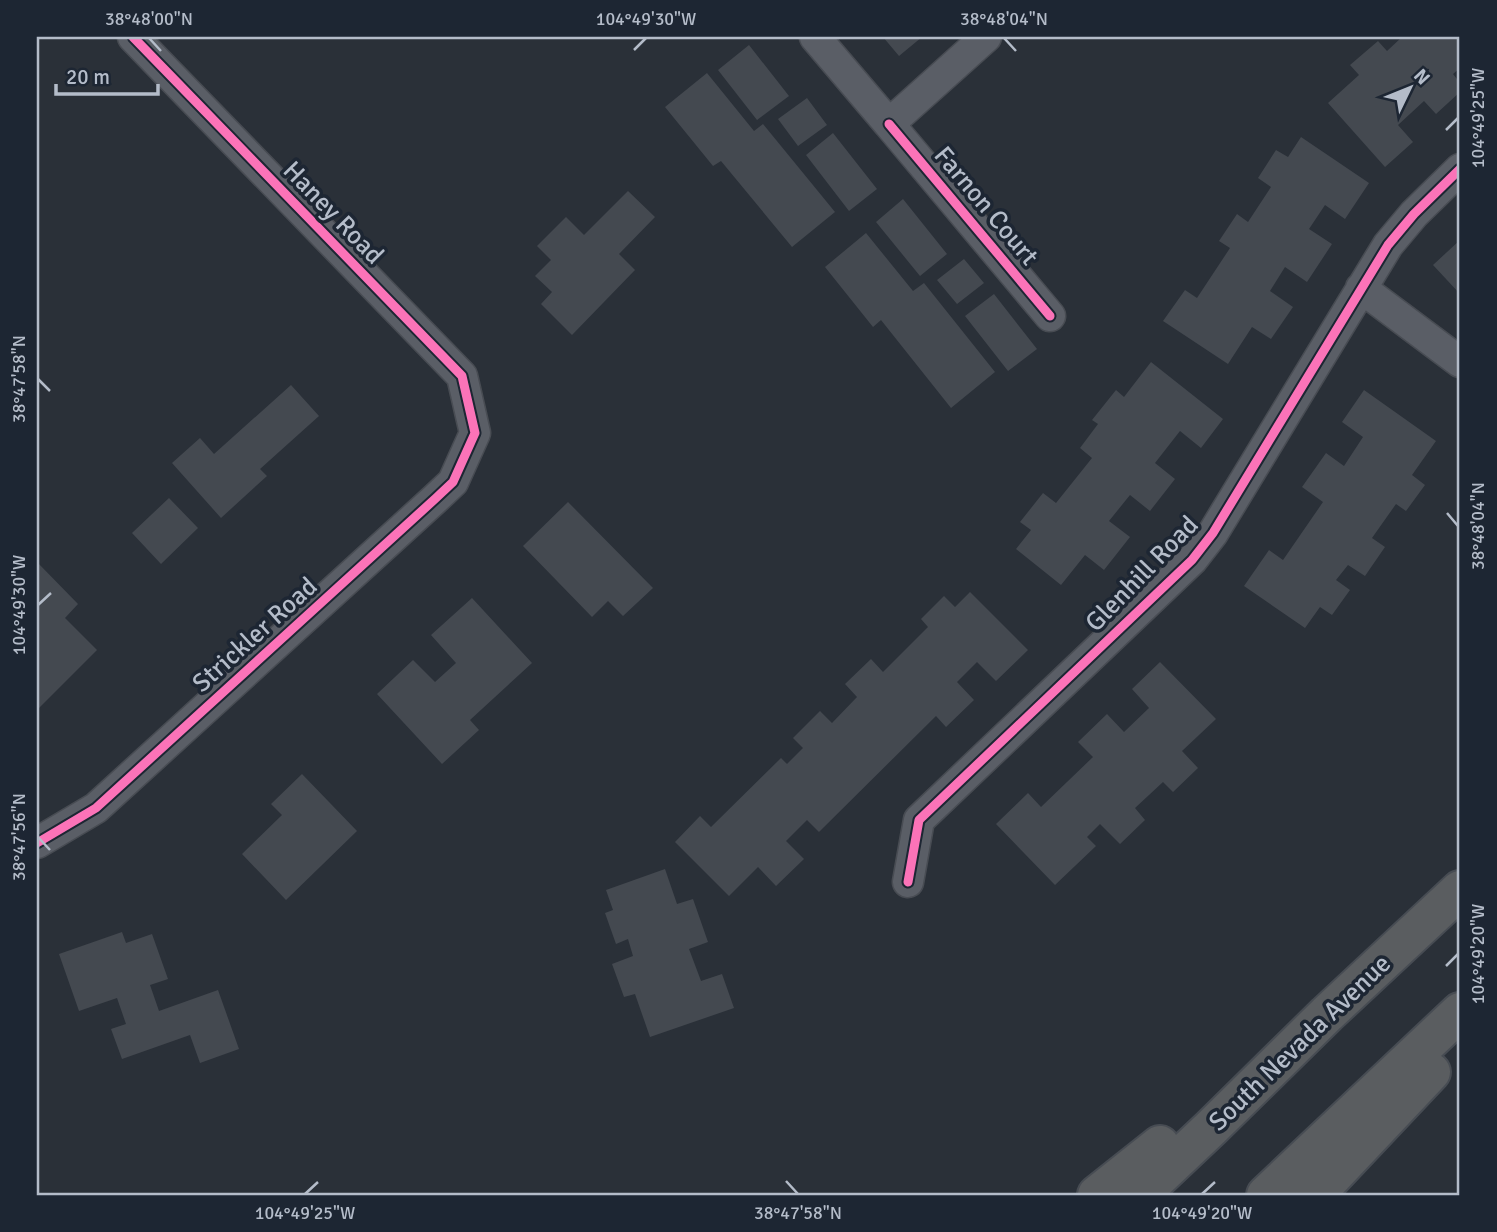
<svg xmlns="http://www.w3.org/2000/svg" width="1497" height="1232" font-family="Signika,sans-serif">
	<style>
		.building { fill: #444950 }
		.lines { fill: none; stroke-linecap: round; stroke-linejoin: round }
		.street-casing { stroke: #484c53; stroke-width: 33 }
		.highway-casing { stroke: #474c53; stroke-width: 42 }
		.street { stroke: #5a5e66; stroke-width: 30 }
		.highway { stroke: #5a5d60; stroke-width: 38 }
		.cycleway-casing { stroke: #1d2633; stroke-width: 13 }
		.cycleway { stroke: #fb73b8; stroke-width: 9 }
		.ticks { fill: none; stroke: #b4bcc9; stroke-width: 2.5 }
		.labels { text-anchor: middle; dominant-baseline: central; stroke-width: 7; stroke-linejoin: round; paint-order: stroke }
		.street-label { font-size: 26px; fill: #b4bcc9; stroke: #1d2633 }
		.neatline { fill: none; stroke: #b4bcc9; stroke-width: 2.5 }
		.ticks-label { font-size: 18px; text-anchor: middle; fill: #b4bcc9 }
	</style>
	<rect width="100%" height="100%" fill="#2a3038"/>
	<!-- building -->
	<path class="building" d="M883,37h39l-23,19z
		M1402,37h58v31l-7,6 7,9v9l-24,22 -12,-13 -26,24 15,17 -28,25 -57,-64 31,-28 -9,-10 28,-24 9,10z
		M749,45l40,51 -32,24 -39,-50z
		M707,73l47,58 9,-7 72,88 -43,35 -71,-86 -8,5 -48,-59z
		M807,98l20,27 -29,21 -20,-27z
		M833,133l44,56 -28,22 -43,-56z
		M1301,137l68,46 -24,36 -20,-14 -16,24 23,15 -25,38 -22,-15 -15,24 23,16 -22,32 -19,-12 -24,37 -65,-43 22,-31 12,8 33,-50 -11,-7 18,-27 11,8 23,-35 -13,-9 18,-28 12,7z
		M628,191l27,26 -36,37 16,16 -63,65 -31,-31 11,-12 -17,-16 16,-16 -14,-14 29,-29 18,18z
		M903,199l44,55 -27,22 -44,-54z
		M866,233l47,58 11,-8 71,89 -44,36 -70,-88 -8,7 -48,-60z
		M1460,240v54l-27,-29z
		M964,259l20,24 -27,21 -20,-24z
		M994,294l43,55 -29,22 -43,-55z
		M1151,362l72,57 -22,29 -21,-17 -25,32 20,16 -25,32 -20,-16 -21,26 21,16 -26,33 -19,-15 -24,30 -45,-36 15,-19 -11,-8 23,-29 13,10 36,-45 -12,-10 18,-24 -6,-4 24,-30 8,7z
		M291,385l28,31 -59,53 7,7 -46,42 -49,-55 28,-25 14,16z
		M1364,390l72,51 -24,34 13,10 -19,26 -10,-7 -24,34 13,9 -20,29 -17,-11 -12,15 14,10 -18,25 -12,-8 -15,21 -61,-42 25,-36 14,10 40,-58 -21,-15 24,-34 18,13 19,-29 -21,-15z
		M169,498l29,30 -37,36 -29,-31z
		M568,502l85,86 -30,28 -15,-15 -16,16 -69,-71z
		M37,562l41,42 -13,14 32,32 -60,60z
		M970,592l58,58 -32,31 -19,-19 -20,20 17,18 -28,27 -10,-11 -117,116 -12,-12 -21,21 18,18 -28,27 -18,-19 -29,29 -54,-54 25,-26 11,11 70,-69 6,6 16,-16 -10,-10 27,-27 12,12 25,-26 -12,-13 26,-25 12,13 45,-45 -7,-8 23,-23 11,11z
		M472,598l60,65 -62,57 9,10 -37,34 -65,-70 36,-34 22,22 21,-19 -25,-28z
		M1160,662l56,57 -34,32 16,17 -25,24 -10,-10 -28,26 10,12 -25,24 -20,-20 -13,13 9,9 -41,39 -59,-61 32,-31 13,14 52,-50 -15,-15 29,-28 17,18 25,-24 -17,-19z
		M302,774l55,57 -71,69 -44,-46 40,-39 -11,-11z
		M665,869l12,35 16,-5 15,43 -19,7 12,32 21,-7 12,34 -84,29 -15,-43 -11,3 -12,-33 21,-8 -5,-17 -12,5 -11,-31 8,-3 -7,-20z
		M122,932l4,11 26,-9 16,45 -18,6 9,26 59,-21 21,59 -39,14 -10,-28 -68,24 -11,-30 15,-5 -9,-26 -38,13 -20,-57z"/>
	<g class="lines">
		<!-- street casing -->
		<g class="street-casing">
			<path id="street" d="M815,37l74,87 97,-87
				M889,124l161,192
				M1361,288l99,74
				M37,843l59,-35 340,-310 17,-16 22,-49 -13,-57 -329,-339
				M908,882l11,-62 273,-260 21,-27 175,-288 26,-31 46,-45"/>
		</g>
		<!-- highway casing -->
		<g class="highway-casing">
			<path id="highway" d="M1097,1195l63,-50
				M1140,1195l71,-67 116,-114 133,-124
				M1266,1195l194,-183
				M1315,1195l116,-123"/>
		</g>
		<!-- street -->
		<use href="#street" class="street"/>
		<!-- highway -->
		<use href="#highway" class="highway"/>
		<!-- cycleway casing -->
		<g class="cycleway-casing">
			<path id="cycleway" d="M889,124l161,192
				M37,843l59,-35 340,-310 17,-16 22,-49 -13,-57 -329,-339
				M908,882l11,-62 273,-260 21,-27 175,-288 26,-31 46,-45"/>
		</g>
		<!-- cycleway -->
		<use href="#cycleway" class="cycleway"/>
	</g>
	<!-- ticks -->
	<path class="ticks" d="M149,38l12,13M1004,38l12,13M634,50l12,-12M1446,130l12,-12M38,379l12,12M1447,513l11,13M38,605l13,-12M38,837l12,13M1446,966l12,-12M786,1181l12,13M305,1194l13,-12M1202,1194l13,-12"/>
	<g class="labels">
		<!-- street labels -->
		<g class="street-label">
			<text transform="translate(986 206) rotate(50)">Farnon Court</text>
			<text transform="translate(333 213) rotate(46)">Haney Road</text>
			<text transform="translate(1142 574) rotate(-46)">Glenhill Road</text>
			<text transform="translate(255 635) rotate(-42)">Strickler Road</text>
			<text transform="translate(1300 1043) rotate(-44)">South Nevada Avenue</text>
		</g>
	</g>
	<!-- border -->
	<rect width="1497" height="1232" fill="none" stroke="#1d2633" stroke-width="77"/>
	<!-- north arrow -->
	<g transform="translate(1410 88) rotate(47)" stroke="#1d2633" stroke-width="5" paint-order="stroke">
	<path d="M0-5L12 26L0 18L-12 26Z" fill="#b4bcc9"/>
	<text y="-10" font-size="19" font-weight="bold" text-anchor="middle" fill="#b4bcc9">N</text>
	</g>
	<!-- scale -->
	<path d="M56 84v10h102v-10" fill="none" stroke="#b4bcc9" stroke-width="3.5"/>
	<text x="66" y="84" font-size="21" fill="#b4bcc9" stroke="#1d2633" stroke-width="5" paint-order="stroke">20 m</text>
	<rect x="38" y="38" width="1420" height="1156" class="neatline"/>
	<g class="ticks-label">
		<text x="149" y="25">38°48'00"N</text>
		<text x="646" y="25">104°49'30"W</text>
		<text x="1004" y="25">38°48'04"N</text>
		<text transform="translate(1478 118) rotate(-90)" y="6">104°49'25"W</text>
		<text transform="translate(19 379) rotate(-90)" y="6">38°47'58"N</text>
		<text transform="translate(1478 526) rotate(-90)" y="6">38°48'04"N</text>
		<text transform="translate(19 605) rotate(-90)" y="6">104°49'30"W</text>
		<text transform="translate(19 837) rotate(-90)" y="6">38°47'56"N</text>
		<text transform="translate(1478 954) rotate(-90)" y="6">104°49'20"W</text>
		<text x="305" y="1219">104°49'25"W</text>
		<text x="798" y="1219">38°47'58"N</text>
		<text x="1202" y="1219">104°49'20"W</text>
	</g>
</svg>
